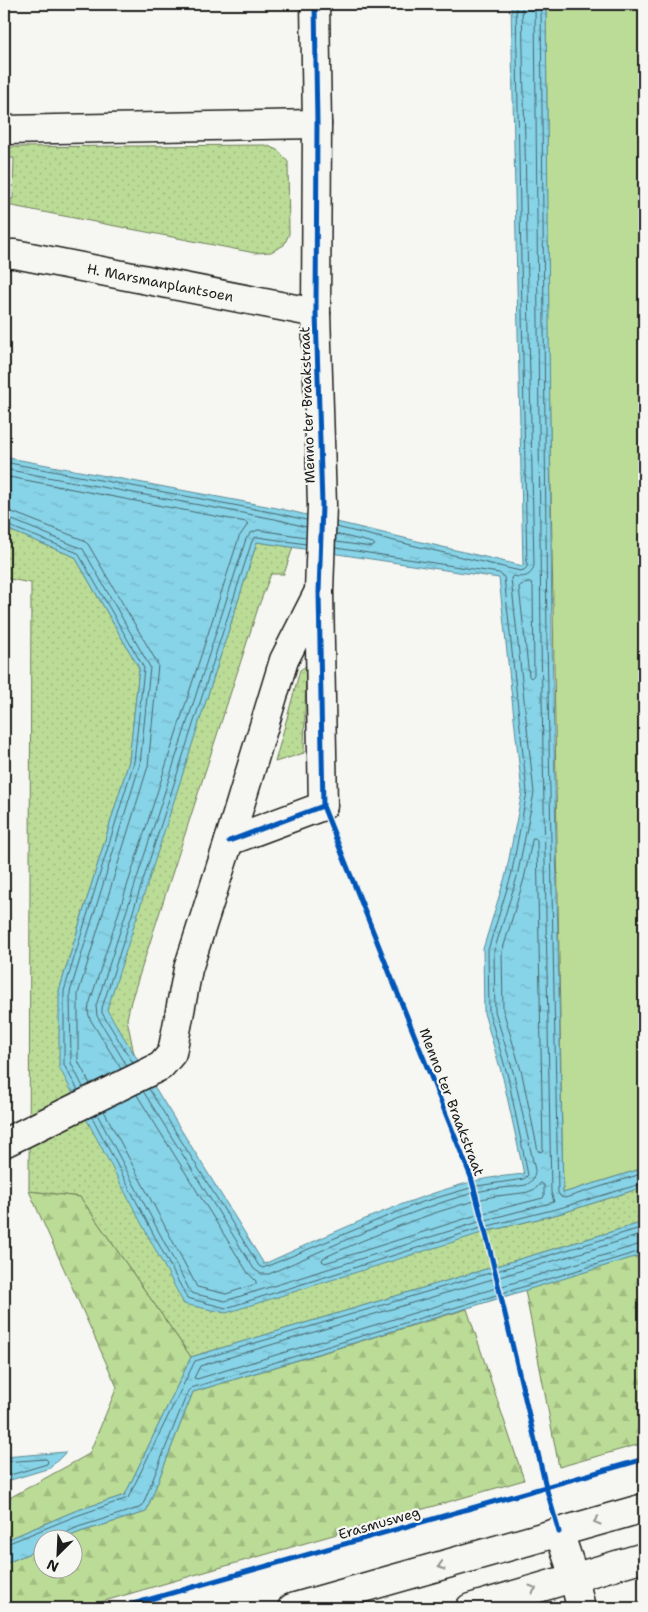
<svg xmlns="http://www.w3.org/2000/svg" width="648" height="1612" font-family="'Shantell Sans',sans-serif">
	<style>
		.grass { fill: url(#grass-dots); stroke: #6c7c59 }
		.forest { fill: url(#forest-firs); stroke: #6c7c59 }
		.green { fill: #bbdc96; stroke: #6c7c59 }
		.water { fill: url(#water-ripples); stroke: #5c8a96; fill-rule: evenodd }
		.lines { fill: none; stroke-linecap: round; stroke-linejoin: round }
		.shore { stroke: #47656d; stroke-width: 1 }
		.street-casing { stroke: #1c1c1c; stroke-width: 31 }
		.secondary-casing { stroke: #1c1c1c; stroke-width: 31 }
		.street { stroke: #f6f6f2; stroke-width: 28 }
		.secondary { stroke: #f6f6f2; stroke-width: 28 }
		.cycleway-casing { stroke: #f6f6f2; stroke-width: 8 }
		.cycleway { stroke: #0057b8; stroke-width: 5 }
		.oneway { stroke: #949492 }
		.labels { text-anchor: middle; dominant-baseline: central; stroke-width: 4.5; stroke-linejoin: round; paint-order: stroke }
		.street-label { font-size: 14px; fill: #1c1c1c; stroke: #f6f6f2 }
	</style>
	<defs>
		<pattern id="grass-dots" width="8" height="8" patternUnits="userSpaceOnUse" patternTransform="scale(1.25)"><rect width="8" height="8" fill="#bbdc96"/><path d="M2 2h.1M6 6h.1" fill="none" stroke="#a0bc81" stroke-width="1.8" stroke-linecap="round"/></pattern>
		<pattern id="forest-firs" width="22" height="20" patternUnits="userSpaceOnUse" patternTransform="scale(1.25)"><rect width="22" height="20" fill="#bbdc96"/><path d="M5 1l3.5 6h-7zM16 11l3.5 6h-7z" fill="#a0bc81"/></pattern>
		<pattern id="water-ripples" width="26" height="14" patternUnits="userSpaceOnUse" patternTransform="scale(1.25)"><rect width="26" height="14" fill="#87d3e7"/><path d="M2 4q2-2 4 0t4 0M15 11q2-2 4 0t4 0" fill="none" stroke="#74b5c6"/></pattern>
	</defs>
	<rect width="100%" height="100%" fill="#f6f6f2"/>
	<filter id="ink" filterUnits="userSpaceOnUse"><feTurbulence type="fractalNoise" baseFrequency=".02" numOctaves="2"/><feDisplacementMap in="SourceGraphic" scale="10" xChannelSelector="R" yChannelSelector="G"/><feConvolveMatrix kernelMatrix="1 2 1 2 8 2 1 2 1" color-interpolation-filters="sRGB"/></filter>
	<g filter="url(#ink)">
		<!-- grass -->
		<path class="grass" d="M266,145l13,6 9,11 1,72 -5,11 -13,7 -16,1 -248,-48 -3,14v-19l9,-1 1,-41h-10v-11z
			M4,528l71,29 64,111 -10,93 -70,230 125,313 301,-72 77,-19 82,-26v35l-453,135 -111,-160 -51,-6 2,-608 -27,-5z
			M257,542l36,5 -9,27h-13l-12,31 -128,396 -4,18 7,35 -28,-44z
			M306,666l-2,87 -29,9 25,-92z"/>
		<!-- forest -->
		<path class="forest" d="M29,1191l51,6 111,160 -66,138 -50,16 -71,30v-40l85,-47 28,-67z
			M644,1254v189l-85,24 -34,-177z
			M467,1309l57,171 -444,128h-76v-44l38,-16v22h30v-30l-9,-1 17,-7 66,-20 47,-120z"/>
		<!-- green -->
		<path class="green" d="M546,4h98v1164l-81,25 -14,-823z"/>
		<!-- water -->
		<path class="water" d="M511,4h35l6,636 11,553 81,-25v19l-82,26 -77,19 -259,81 -42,-9 -125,-237v-76l70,-230 10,-93 -64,-111 -71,-29v-71l273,51 246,58zM257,542l242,36 23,214 -16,82 -23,75 1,64 19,65 21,96c-16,2 -34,3 -49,7 -74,19 -142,52 -211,83l-157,-254z
			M644,1222v32l-451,138 -47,120 -66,20 -17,7 -21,1v8l-38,16v-23l71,-30 50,-16 66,-138z
			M66,1452l-16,16 -46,14v-25z"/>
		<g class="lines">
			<!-- shore -->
			<path class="shore" d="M541,4l6,636 11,553 3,4 4,1 79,-25
				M4,462l272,51 30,7
				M4,469l271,50 31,8
				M4,476l242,46 2,2 -9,13 -150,468 -1,7 2,7 31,50
				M4,510l8,2 69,27 7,5 67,115 3,6 -10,101 -70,228v67l12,23
				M4,518l6,1 73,30 67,118 -10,97 -70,228 1,71 12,24
				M4,524l74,29 66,115 -10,94 -70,229v74l14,25
				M336,527l184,44 4,-1 3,-3 -11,-563
				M336,542l36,5 3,-2 -2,-2 -37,-9
				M530,583l3,3 1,89 -3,3 -2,-2 -10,-89 2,-2z
				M533,838h2l2,2 6,310 -2,2 -3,-1 -16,-77 -19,-64 -1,-58 22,-73z
				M133,1063l-31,-50v-5l150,-467 2,-3 4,-1 48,7
				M127,1066l-30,-50 -1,-10 150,-467 5,-6 7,-3 48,7
				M149,1089l110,177 4,2 156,-65 58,-17 47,-7 4,-4 -20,-98 -19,-65 -1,-62 23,-74 16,-84 -23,-215 -5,-4 -163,-25
				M143,1091l111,178 7,5h8c68,-30 135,-62 207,-82 16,-4 34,-4 50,-7 6,-3 9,-8 9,-15l-21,-95 -19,-64 -1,-60 23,-74 17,-84 -23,-215 2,-2c10,2 19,1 21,-11l-12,-561
				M104,1111l93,176 29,7 30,-10v-3l-8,-8 -111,-178
				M97,1114l94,179 34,8 257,-80 72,-19 -3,-10 -10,-552 -6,-636
				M92,1117l95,181 39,10 258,-81 76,-19 84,-25
				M541,1183l3,2v11l-1,2 -63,16 -155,49 -3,-2 1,-3c51,-23 102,-44 155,-58 16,-5 34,-5 50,-8l7,-3z
				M644,1234l-444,132 -6,12 3,1 447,-136
				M4,1462l42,-3 2,2 -1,3 -43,13
				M63,1540l2,-7 13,-6 64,-20 46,-116 3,-3 453,-138
				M4,1545l72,-29 52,-18 67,-137 449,-134"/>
			<!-- street casing -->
			<g class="street-casing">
				<g id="street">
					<path d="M4,130l313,-6"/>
					<path id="s1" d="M4,254h11l301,59"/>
					<path d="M229,841l94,-35 -4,-214 3,-87 -6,-192 1,-189 -2,-120"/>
					<path d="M4,1143l157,-77 11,-13 16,-84 41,-128 55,-181 33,-65"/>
					<path d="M559,1532l15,45 7,31"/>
				</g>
			</g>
			<!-- secondary casing -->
			<g class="secondary-casing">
				<path id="secondary" d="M292,1608l352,-100
					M470,1608l174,-51"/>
			</g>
			<!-- street -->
			<use href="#street" class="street"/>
			<!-- secondary -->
			<use href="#secondary" class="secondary"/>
			<!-- cycleway casing -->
			<g class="cycleway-casing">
				<path id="cycleway" d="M315,4l2,120 -1,189 6,192 -3,87 4,214 148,371 17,65 58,245 13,45
					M229,841l94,-35
					M119,1608l525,-149"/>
			</g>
			<!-- cycleway -->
			<use href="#cycleway" class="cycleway"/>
		</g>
		<!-- one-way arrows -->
		<defs><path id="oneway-chevron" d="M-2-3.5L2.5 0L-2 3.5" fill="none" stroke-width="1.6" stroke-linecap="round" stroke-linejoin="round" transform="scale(1.25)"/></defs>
		<g class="oneway">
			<use href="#oneway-chevron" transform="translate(597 1521) rotate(164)"/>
			<use href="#oneway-chevron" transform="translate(441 1566) rotate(164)"/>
			<use href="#oneway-chevron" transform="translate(533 1589) rotate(-17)"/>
		</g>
	</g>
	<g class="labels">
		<!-- street labels -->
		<g class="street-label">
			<text stroke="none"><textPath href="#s1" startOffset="159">H. Marsmanplantsoen</textPath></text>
			<text transform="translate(307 405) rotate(-92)">Menno ter Braakstraat</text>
			<text transform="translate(452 1102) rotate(69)">Menno ter Braakstraat</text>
			<text transform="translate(379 1523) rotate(-16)">Erasmusweg</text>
		</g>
	</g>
	<!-- margin -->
	<rect width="648" height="1612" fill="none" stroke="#f6f6f2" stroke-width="20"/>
	<rect x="10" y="10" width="628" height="1592" fill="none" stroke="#1c1c1c" stroke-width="2" filter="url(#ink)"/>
	<!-- north arrow -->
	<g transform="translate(58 1554) rotate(204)"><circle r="24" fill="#f6f6f2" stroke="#9f9f9c"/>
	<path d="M0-4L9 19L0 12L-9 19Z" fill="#1c1c1c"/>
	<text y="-8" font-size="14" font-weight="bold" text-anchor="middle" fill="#1c1c1c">N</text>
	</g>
</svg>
